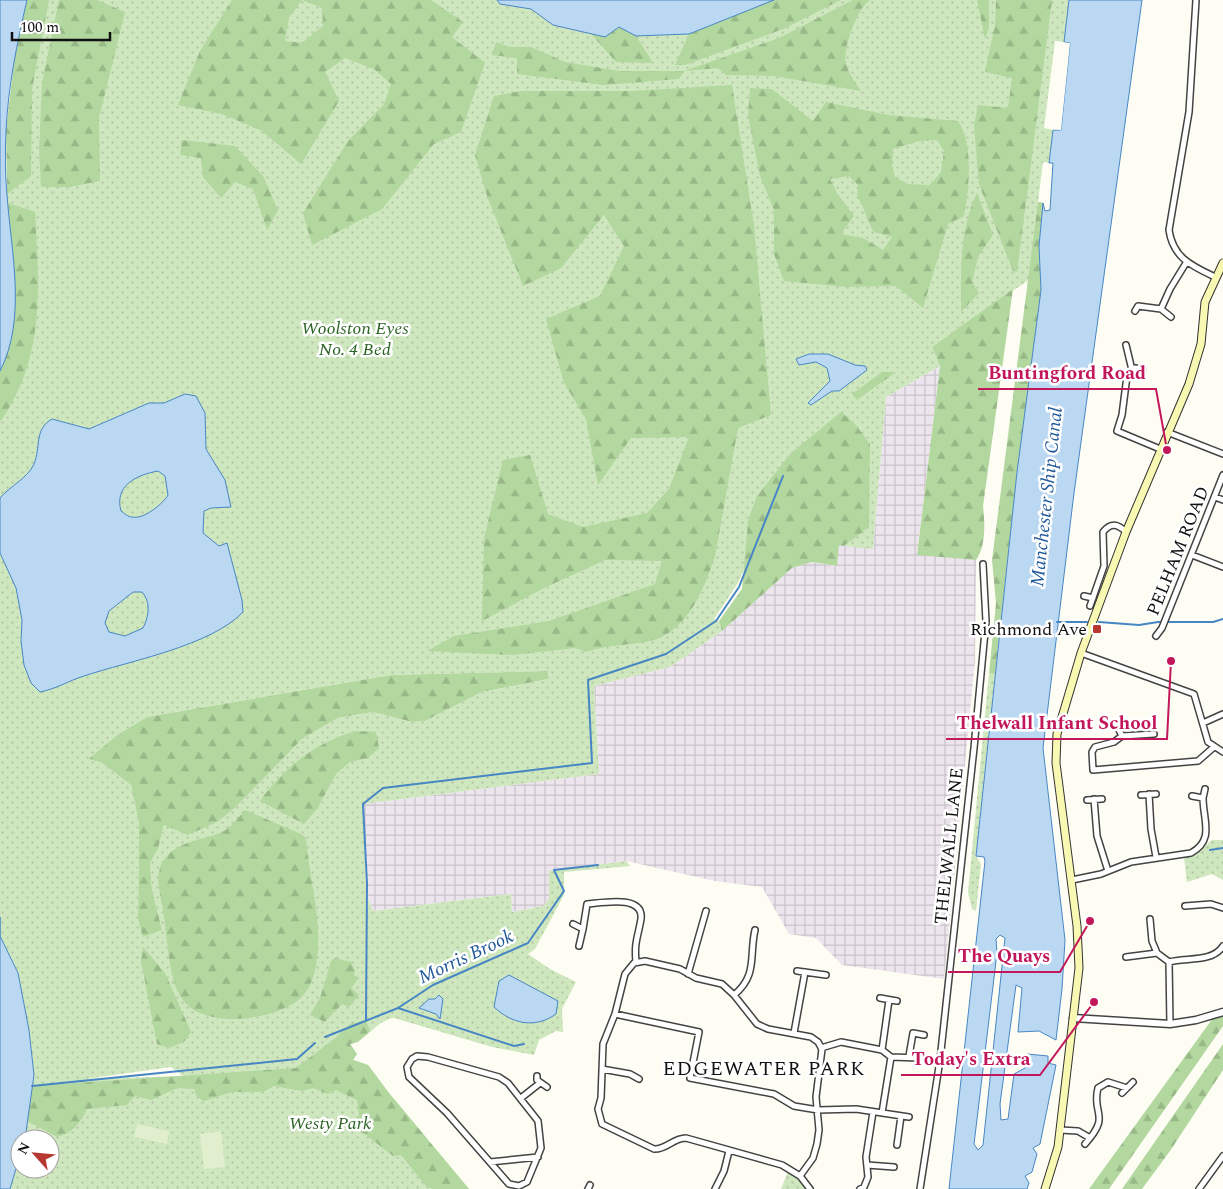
<svg xmlns="http://www.w3.org/2000/svg" width="1223" height="1189" font-family="Spectral,serif">
	<style>
		.industrial { fill: url(#industrial-grid) }
		.grass { fill: url(#grass-dots); fill-rule: evenodd }
		.forest { fill: url(#forest-firs); fill-rule: evenodd }
		.pitch { fill: #e1efcf }
		.water { fill: #bbd8f2; stroke: #4786c4; fill-rule: evenodd }
		.pier { fill: #fefdf3 }
		.lines { fill: none; stroke-linecap: round; stroke-linejoin: round }
		.stream { stroke: #4786c4; stroke-width: 2 }
		.minor-casing { stroke: #434343; stroke-width: 8 }
		.tertiary-casing { stroke: #434343; stroke-width: 9 }
		.secondary-casing { stroke: #323232; stroke-width: 9 }
		.minor { stroke: #fff; stroke-width: 5 }
		.tertiary { stroke: #fff; stroke-width: 6 }
		.secondary { stroke: #f9f8b3; stroke-width: 7 }
		.poi-dot { fill: #b73731; stroke: #fff; stroke-width: 2 }
		.labels { text-anchor: middle; dominant-baseline: central; stroke-width: 5; stroke-linejoin: round; paint-order: stroke }
		.park-label { font-size: 18px; font-style: italic; fill: #2b6424; stroke: #fff }
		.street-label { font-size: 18px; fill: #101010; stroke: #fff }
		.poi-label { font-size: 18px; fill: #101010; stroke: #fff; text-anchor: end }
		.water-label { font-size: 19px; font-style: italic; fill: #21599a; stroke: #fff }
		.quarter-label { font-size: 20px; letter-spacing: 1px; fill: #101010; stroke: #fff }
		.leader { fill: none; stroke: #c2185b; stroke-width: 2 }
		.callout-dot { fill: #c2185b; stroke: #fff; stroke-width: 2 }
		.callout-label { font-size: 19px; text-anchor: middle; font-weight: bold; fill: #c2185b; stroke: #fff; stroke-width: 5; stroke-linejoin: round; paint-order: stroke }
	</style>
	<defs>
		<pattern id="industrial-grid" width="8" height="8" patternUnits="userSpaceOnUse" patternTransform="scale(1.25)"><rect width="8" height="8" fill="#ede5ed"/><path d="M0 4h8M4 0v8" fill="none" stroke="#cac3ca"/></pattern>
		<pattern id="grass-dots" width="8" height="8" patternUnits="userSpaceOnUse" patternTransform="scale(1.25)"><rect width="8" height="8" fill="#cfe7be"/><path d="M2 2h.1M6 6h.1" fill="none" stroke="#b1c5a2" stroke-width="1.8" stroke-linecap="round"/></pattern>
		<pattern id="forest-firs" width="22" height="20" patternUnits="userSpaceOnUse" patternTransform="scale(1.25)"><rect width="22" height="20" fill="#b2d79f"/><path d="M5 1l3.5 6h-7zM16 11l3.5 6h-7z" fill="#98b888"/></pattern>
	</defs>
	<rect width="100%" height="100%" fill="#fefdf3"/>
	<!-- industrial -->
	<path class="industrial" d="M940,366l-23,188 59,6 -1,101 -31,318 -102,-14 -26,-27 -27,-4 -27,-47 -47,-6 -89,-20 -77,10v27l-5,8 -32,6 -1,-18 -138,17 -5,-13 -5,-94 236,-30 -5,-88 76,-19 52,-36 70,-63 20,-6 24,4 3,-21 34,4 13,-152z"/>
	<!-- grass -->
	<path class="grass" d="M27,0h470l3,4 31,5 22,16 52,12 14,-10 70,7 85,-34h295l-5,42 -9,-1 -11,87 9,2 -4,33 -6,-1 -5,40 5,1 -4,43 1,26 -108,75 8,19 -54,31 -13,152 -29,-3 7,-5 -101,14 -12,28 -24,36 5,2 3,10 -52,36 -76,19 5,88 -236,30 4,110 1,-16 5,13 138,-17 1,18 32,-6 5,-8v-27l77,-10 4,5 -66,6v23l-29,54 -7,5 22,15 26,13 -14,27 1,23 -7,-1 -17,9 -5,15 -42,-8 -98,-29c-19,3 -26,22 -44,26l7,10 -4,6 15,5 21,28 80,96h-459l10,-34v14h30v-30h-25l9,-64 -5,-45 -11,-57 -18,-37v-565l5,-11 7,-108 -5,-58zM548,671v8l-66,13 -57,29 -13,1 -39,-10 -35,6 -36,21 -66,68 -72,18 -6,24 -8,14 2,26 10,41 -19,6 -5,-16 1,-96 -8,-39 -29,-22 -12,-4 27,-24 30,-18 244,-42zM143,948l41,94 -6,2c-21,-34 -40,-54 -35,-96zM171,1067l12,9 -97,3z
		M989,673l6,1 -19,182 5,8 -5,47 -4,-2 -4,-17z
		M1212,840h11v40l-11,-6 -25,8 -3,-24 12,-4z
		M789,1169l11,7 10,13h-29z"/>
	<!-- forest -->
	<path class="forest" d="M27,0h22l-17,89 -1,87 -24,18 -1,-64 9,-77z
		M59,0h38l28,12 -26,106 1,63 -30,6h-29l-2,-37 3,-67z
		M232,0h199l32,22 -11,15 33,26 -24,69 -27,12 -52,65 -70,36 -9,-32 45,-72 36,-37 7,-20 -17,-15 -29,-11 -20,14 14,29 -38,63 -39,-33 -40,-17 -44,-9 22,-54zM302,0l20,8 1,18 -21,17 -17,-2 4,-23z
		M774,0h67l-58,29 -98,36h-10l14,-31z
		M853,0h17c-12,7 -28,49 -24,63 2,10 10,20 15,28l-87,-15 -48,-1 -8,-7 -34,3 -5,8 -75,6 -87,-11v-16l-25,-3 4,-13 13,5h22l34,15 54,9h65l95,-33z
		M977,0h12v27l-4,12z
		M996,0h56l-35,272 -4,-1 -34,-87 -5,-58 4,-21 30,3 4,-30 -27,-6 10,-47z
		M619,27l17,9 17,27 -37,-1 -25,-28 14,3z
		M732,85l22,141 17,189 -33,13 -23,128c-10,31 -27,74 -61,84 -23,6 -46,4 -68,12l-10,-4 -64,7 -85,-4 27,-15 95,-15 106,-37 7,-23 -57,-1 -61,28 -62,33 2,-83 19,-78 27,-5 18,59 35,13 64,-14 22,-24 20,-52 -58,1 -33,47 -12,-66 -22,-36 -18,-64 54,-23 24,-50 -20,-31 -43,53 -38,18 -36,-90 -12,-41 19,-59 27,-5h110z
		M750,88l22,1 41,32 13,-19 62,13 70,6c16,22 11,69 6,95l-16,8 -25,84 -27,-22 -50,1 -62,-6 -10,-27v-44l-14,-34 -12,-60zM937,140l7,11 -3,21 -11,13 -22,-1 -13,-7 -3,-12 1,-16 26,-8zM849,176l9,9 -1,12c9,12 9,23 17,35l18,5 -9,13 -20,-12 -22,-4 13,-18 -17,-23 -7,-14z
		M182,140l53,6 28,30 15,34 -11,20 -14,-41 -18,-7 -14,16 -18,-21 -2,-19 -21,-3z
		M977,193l16,42 -15,22 -6,25 7,11 -18,19c0,-40 -2,-82 16,-119z
		M1038,202l5,1 -4,43 2,44 -24,182 -22,202 -6,-1 7,-70 -4,-43z
		M8,203l27,9c4,75 11,145 -35,210v-51l5,-11 7,-108z
		M1013,289l-30,217c2,17 3,40 -7,54l-59,-5 23,-189 -8,-19z
		M882,372h14l-39,28 -5,-6z
		M841,412l14,12 15,20 -1,83 -25,19 -5,-1 -2,21 -25,-4 -20,6 -70,63 -3,-10 23,-32 6,-68 9,-25 33,-42z
		M548,671v8l-66,13 -57,29 -13,1 -39,-10 -35,6 -36,21 -66,68 -19,15 -29,13 -24,-10 -6,24 -8,14 2,26 10,41 -19,7 -5,-17 1,-96 -8,-39 -29,-22 -13,-4 28,-24 30,-18 244,-42z
		M376,732l3,16 -11,10 -18,4 -14,12 -19,35 -13,15 -44,-23c22,-31 52,-56 89,-68 8,-3 19,-1 27,-1z
		M245,810l56,24 5,4c3,44 19,87 9,132 -2,11 -9,25 -19,32 -28,19 -98,29 -117,-8 -10,-18 -12,-56 -15,-78 -2,-18 -11,-39 -1,-55 12,-19 38,-21 57,-28 10,-4 18,-15 25,-23z
		M143,947l22,26 26,59 -7,10 -15,6 -12,-4 -16,-82z
		M335,958l16,4 4,9 -1,4 4,4 -7,9 8,7 -10,12 -7,-3 -17,18 -15,-7 10,-17 11,-37z
		M1223,1016v10l-114,163h-20l124,-171z
		M366,1020l4,11 -12,11 -8,2 7,10 -4,6 15,5 21,28 80,96h-36l-7,-3 -25,-31 -8,1 -36,-28 2,-14 -2,-14 -21,-10 -8,4 -15,-6 -11,3 -28,-5 -11,6h-31l-28,9 -7,-4 -3,-8 -17,-1 -26,12 -16,-4 -8,9 -40,4c-7,15 -14,23 -30,28l-30,-16 5,-35 264,-18 38,-29 16,-15z
		M1223,1044v26l-53,81 -28,38h-20z"/>
	<!-- pitch -->
	<path class="pitch" d="M137,1124l32,7 -2,13 -33,-7z
		M221,1131l4,36 -21,2 -4,-35z"/>
	<!-- water -->
	<path class="water" d="M0,0h27c-10,43 -19,87 -21,131 -1,21 -1,43 1,64 4,56 20,124 -7,176z
		M497,0h277l-85,34 -53,2 -17,-9 -14,10 -52,-12 -22,-16 -31,-5z
		M1069,0h73l-68,493 -31,255 22,192 -3,49 -6,51 -17,-9 -21,1 4,-44 -6,-3 -16,119 1,16 7,-1 6,-45 11,-6 2,-14 21,2v7l8,2 -16,79 -7,4 4,6 -5,18 -7,4 4,7 -2,6h-78l36,-328 -1,-4 -8,-1 41,-384 24,-182 -2,-44 4,-43 2,8 5,-1 3,-47h-4l4,-33h8l9,-87 -6,-1zM1000,935l5,3 -22,207 -5,5 -4,-6 23,-191 -1,-14z
		M809,354h19l27,11 10,1 2,4 -28,21h-7l-21,14 -3,-2 22,-22 -3,-13 -11,-6 -17,3 -3,-6z
		M185,394l11,2 9,17 1,36 19,31 6,27 -20,1 -7,3 -1,22 16,13 8,-3 15,57 1,12c-32,34 -114,49 -159,64 -16,5 -28,13 -44,16l-9,-9 -7,-18 -3,-24 1,-21 -6,-32 -16,-35v-55c10,-12 28,-20 34,-34 7,-17 0,-35 18,-45l37,10 60,-26h15zM158,471l7,5 3,19c-5,9 -25,25 -36,22 -4,0 -8,-4 -11,-6 -7,-25 15,-36 37,-40zM133,592h9c9,10 7,24 1,36l-18,8 -16,-4 -4,-9 4,-12z
		M0,917v19l18,37 11,57 5,45 -9,64h-5v16l-10,34h-10z
		M509,975l49,26 -2,13c-21,15 -44,10 -62,-7l5,-26z
		M439,995l4,4 -3,20 -4,-5 -17,-6 10,-9h6z"/>
	<!-- pier -->
	<path class="pier" d="M1061,42l9,1 -9,87 -11,-1 9,-1 8,-83z"/>
	<g class="lines">
		<!-- stream -->
		<path class="stream" d="M1057,622h30
			M1099,622l40,3 19,-3h55l10,-3
			M1210,850l13,-2
			M398,1008l116,38 10,-2
			M366,1020l1,-136 -4,-80 20,-16 209,-25 -4,-83 78,-26 50,-33 23,-34 44,-111
			M325,1037l73,-29 35,-23 95,-42 36,-52 -10,-21 44,-5
			M32,1086l265,-27 18,-16"/>
		<!-- minor casing -->
		<g class="minor-casing">
			<path id="minor" d="M1196,0l-7,112 -20,118c4,28 23,36 46,47
				M1161,309l10,8
				M1135,311l3,-5 23,3 9,-20 16,-26
				M1126,345l6,25
				M1143,369l-8,-1 -8,8 -5,39 -5,16 43,18
				M1167,432l56,22
				M1215,497l8,3
				M1192,555l31,12
				M1084,596l9,2
				M1090,606l14,-40 -1,-34c8,-10 15,-8 23,0
				M1156,636l6,-8 61,-153
				M1081,653l113,41 14,48 15,10
				M1203,723l20,-9
				M1117,726l5,10 32,-2
				M1122,736l-8,6 -19,5 -3,5 1,18 105,-9 16,-14
				M1149,794l2,35 5,28
				M1141,795l15,-1
				M1192,796l11,2 2,-9
				M1094,799l3,37 11,35
				M1087,800l15,-1
				M1072,880l29,-6 30,-12 60,-9c24,-13 12,-33 12,-55
				M1185,906l26,-2 12,4
				M1150,919l2,22 5,12
				M573,924l10,5 -4,17
				M583,929l4,-25c14,-1 57,-10 54,15 -3,18 -7,23 -5,43
				M1126,957l31,-4 12,9
				M797,971l29,4
				M688,974l18,-63
				M734,995c24,-20 15,-39 21,-65
				M880,998l17,3
				M615,1014l84,18 -9,46 84,16 20,12 24,4 38,-1 53,8
				M1170,1024l-1,-62c17,-5 43,1 54,-16
				M794,1033l11,-61
				M821,1048l20,-6 41,8 9,7 29,1
				M882,1050l7,-50
				M417,1056l11,1 71,20 9,6 30,38 3,27 -14,34 -8,4 -10,-2 -62,-71 -38,-36 -2,-10 5,-8z
				M909,1056l4,-23 11,2
				M602,1069l28,5 9,5
				M537,1076v4l10,7
				M1122,1093l11,-11
				M521,1098l19,-15
				M882,1113l9,-56
				M1060,1130l18,1 12,7
				M1085,1144c27,-30 6,-29 13,-56l10,-6 19,6
				M897,1145l4,-29
				M490,1162l48,-5
				M867,1165l27,2
				M800,1176l13,-18 4,-14 2,-14 -3,-33 6,-48 -4,-7 -7,-5 -43,-8 -11,-5 -23,-29 -12,-11 -26,-6 -16,-9 -35,-8 -11,2 -9,11 -10,40 -12,30 -2,54 -3,11 4,15 52,25c12,1 19,-11 32,-11l96,27 18,11 10,13
				M588,1189l2,-4
				M715,1189l9,-18 5,-20
				M860,1189l4,-2 4,-10 -2,-20 7,-45
				M920,1189l20,-129 34,-312 12,-127 -3,-57
				M1199,1189l24,-33"/>
		</g>
		<!-- tertiary casing -->
		<g class="tertiary-casing">
			<path id="tertiary" d="M1073,1018l97,6 26,-4 27,-8"/>
		</g>
		<!-- secondary casing -->
		<g class="secondary-casing">
			<path id="secondary" d="M1045,1189l13,-42 21,-179 -2,-42 -21,-163 1,-29 24,-81 45,-121 63,-148 12,-40 4,-42 18,-39"/>
		</g>
		<!-- minor -->
		<use href="#minor" class="minor"/>
		<!-- tertiary -->
		<use href="#tertiary" class="tertiary"/>
		<!-- secondary -->
		<use href="#secondary" class="secondary"/>
	</g>
	<!-- markers -->
	<rect class="poi-dot" x="1092" y="624" width="10" height="10" rx="2.5"/>
	<g class="labels">
		<!-- park labels -->
		<g class="park-label">
			<text x="355" y="328">Woolston Eyes<tspan x="355" dy="21">No. 4 Bed</tspan></text>
			<text x="330" y="1123">Westy Park</text>
		</g>
		<!-- street labels -->
		<g class="street-label">
			<text transform="translate(1178 551) rotate(-68)">PELHAM ROAD</text>
			<text transform="translate(949 846) rotate(-84)">THELWALL LANE</text>
		</g>
		<!-- poi labels -->
		<g class="poi-label">
			<text x="1087" y="629">Richmond Ave</text>
		</g>
		<!-- water labels -->
		<g class="water-label">
			<text transform="translate(1047 497) rotate(-84)">Manchester Ship Canal</text>
			<text transform="translate(466 957) rotate(-25)">Morris Brook</text>
		</g>
		<!-- quarter labels -->
		<g class="quarter-label">
			<text x="764" y="1069">EDGEWATER PARK</text>
		</g>
	</g>
	<!-- callouts -->
	<path class="leader" d="M1167 450L1156 389H978M1171 661L1167 739H946M1090 921L1060 972H948M1094 1002L1040 1075H901"/>
	<g class="callout-dot">
		<circle cx="1167" cy="450" r="5"/>
		<circle cx="1171" cy="661" r="5"/>
		<circle cx="1090" cy="921" r="5"/>
		<circle cx="1094" cy="1002" r="5"/>
	</g>
	<g class="callout-label">
		<text x="1067" y="379">Buntingford Road</text>
		<text x="1057" y="729">Thelwall Infant School</text>
		<text x="1004" y="962">The Quays</text>
		<text x="971" y="1065">Today's Extra</text>
	</g>
	<!-- north arrow -->
	<g transform="translate(35 1154) rotate(297)"><circle r="24" fill="#ffffff" stroke="#9f9f9f"/>
	<path d="M0-4L9 19L0 12L-9 19Z" fill="#b73731"/>
	<text y="-8" font-size="14" font-weight="bold" text-anchor="middle" fill="#101010">N</text>
	</g>
	<!-- scale -->
	<path d="M12 32v8h98v-8" fill="none" stroke="#101010" stroke-width="2.5"/>
	<text x="20" y="32" font-size="15" fill="#101010" stroke="#ffffff" stroke-width="4" paint-order="stroke">100 m</text>
</svg>
